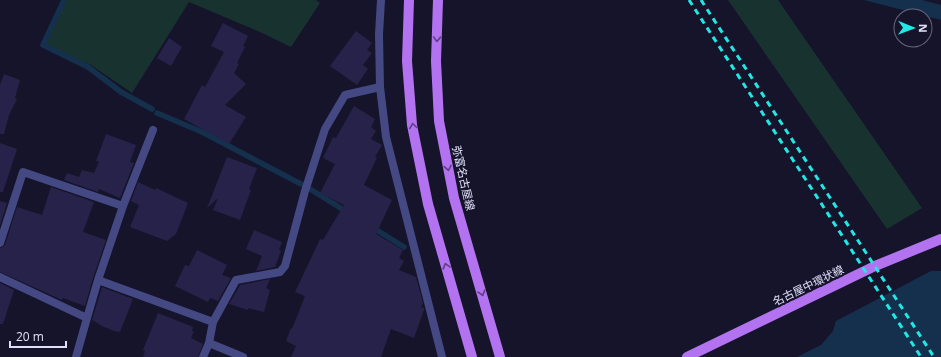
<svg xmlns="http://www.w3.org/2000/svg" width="941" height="357" font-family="'Open Sans','Noto Sans JP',sans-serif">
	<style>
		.green { fill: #18332f }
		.water { fill: #15304d }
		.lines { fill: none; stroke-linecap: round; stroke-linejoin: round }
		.stream { stroke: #15304d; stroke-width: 5.5 }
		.building { fill: #262249 }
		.minor { stroke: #444984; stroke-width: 8 }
		.primary { stroke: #b373f0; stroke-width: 10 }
		.rail { stroke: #21e7e5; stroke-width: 3; stroke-dasharray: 6 5; stroke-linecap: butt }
		.oneway { stroke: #5d3f83 }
		.labels { text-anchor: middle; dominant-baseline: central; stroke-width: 4; stroke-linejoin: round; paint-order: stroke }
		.street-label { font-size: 11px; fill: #e1e0fc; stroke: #16142a }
	</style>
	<rect width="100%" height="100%" fill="#16142a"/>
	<!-- green -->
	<path class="green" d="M62,0h254l4,3 -29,44 -31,-15 -71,-30 -57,91 -41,-28 -48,-21z
		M728,0h50l144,208 -35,21z"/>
	<!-- water -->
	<path class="water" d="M864,0h58l19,5v15z
		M931,271h10v86h-144l24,-12 12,-14 3,-10z"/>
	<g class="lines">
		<!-- stream -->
		<path class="stream" d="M64,0l-21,45 45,22 33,25 31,17
			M157,113l45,19 99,52
			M310,189l37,23
			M372,227l32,20"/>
	</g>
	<!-- building -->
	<path class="building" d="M223,23l25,13 -5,10 2,1 -8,16 2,1 -5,9 12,11 -21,21 21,12 -17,27 -45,-25 18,-34 3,2 19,-35 -13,-6z
		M356,31l16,12 -5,7 5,3 -9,12 5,4 -11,16 -27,-19z
		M169,38l13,9 -11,19 -14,-8z
		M4,74l16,6 -5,18 2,1 -8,16 -5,19h-4v-49z
		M354,106l21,13 -4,8 5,4 -5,8 11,6 -7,12 2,1 -13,27 28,15 -16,34 27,16 -4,8 5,3 -5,9 17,7 7,26 -2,4 3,1v2l-10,28 -23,-9 -10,28h-90l5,-11 -10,-5 5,-13 1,1 13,-33 -10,-4 25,-53 3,1 21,-35 -24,-12 15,-29 -12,-6 10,-21 3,1z
		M106,134l30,11 -6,17 4,1 -14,35 -21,-9 -1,3 -34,-12 3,-7 12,4 3,-7 12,3 5,-11 -3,-1z
		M0,143l17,6 -14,43h-3z
		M227,157l30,11 -8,21 2,1 -11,30 -27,-10 5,-12 -11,10z
		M138,182l17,8 1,-2 32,15 -12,31 -9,7 -37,-14 9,-22 -8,-4z
		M51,187l43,15 -11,30 23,8 -13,38 -8,28 -22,-8 -1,2 -62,-28v-24l3,-1 2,-2 12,-38 25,8z
		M0,201l7,2 -7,22z
		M254,230l28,12 -3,8 2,1 -6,16 -19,4 6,-15 -16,-7z
		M197,250l30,15 -5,10 9,3 -13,23 -8,-3 -2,4 -33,-16 10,-21 4,1z
		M270,279l-4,9 4,2 -6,22 -16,-4v2l-19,-6 11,-19 9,-2 2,1v-1z
		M0,283l14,7 -11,34h-3z
		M102,287l31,12 -13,33 -3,-1v1l-13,-5 -12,-7z
		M158,313l35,14 -1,4h2l-3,7 12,6 -5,13h-55l2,-6 -2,-1z"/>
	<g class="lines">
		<!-- minor -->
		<path class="minor" d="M381,0l-2,34 1,53 6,50 56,220
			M0,243l23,-71 100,34
			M0,277l87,41 11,-38 115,42 23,-42 44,-8 5,-6 20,-75 20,-62 20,-34 35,-8
			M98,280l25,-74 30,-76
			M209,343l34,14
			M76,357l11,-39
			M203,357l6,-14 4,-21"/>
		<!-- primary -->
		<path class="primary" d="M409,0l-2,61 5,64 16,79 44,153
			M438,0l-2,61 3,60 15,77 46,159
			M687,357l188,-91 66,-27"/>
		<!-- rail -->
		<path class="rail" d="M689,0l232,357
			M701,0l233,357"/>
	</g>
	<!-- one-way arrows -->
	<defs><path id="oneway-chevron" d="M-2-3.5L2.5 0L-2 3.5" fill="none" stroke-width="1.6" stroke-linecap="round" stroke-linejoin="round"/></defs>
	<g class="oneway">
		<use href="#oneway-chevron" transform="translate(437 39) rotate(92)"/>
		<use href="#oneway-chevron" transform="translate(413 126) rotate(-98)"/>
		<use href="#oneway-chevron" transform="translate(448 168) rotate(79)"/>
		<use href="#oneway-chevron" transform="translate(446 266) rotate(-106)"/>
		<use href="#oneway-chevron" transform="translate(482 293) rotate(74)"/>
	</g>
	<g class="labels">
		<!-- street labels -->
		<g class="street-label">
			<text transform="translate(464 178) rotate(77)">弥富名古屋線</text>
			<text transform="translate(808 285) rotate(-26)">名古屋中環状線</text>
		</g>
	</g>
	<!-- north arrow -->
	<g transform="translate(913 28) rotate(91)"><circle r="19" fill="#16142a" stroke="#67667e"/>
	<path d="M0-3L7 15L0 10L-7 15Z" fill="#21e7e5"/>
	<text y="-6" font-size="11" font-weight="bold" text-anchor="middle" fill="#e1e0fc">N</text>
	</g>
	<!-- scale -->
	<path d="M10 341v6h56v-6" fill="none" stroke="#e1e0fc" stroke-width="2"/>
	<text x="16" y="341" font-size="12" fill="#e1e0fc" stroke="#16142a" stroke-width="3" paint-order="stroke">20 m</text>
</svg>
